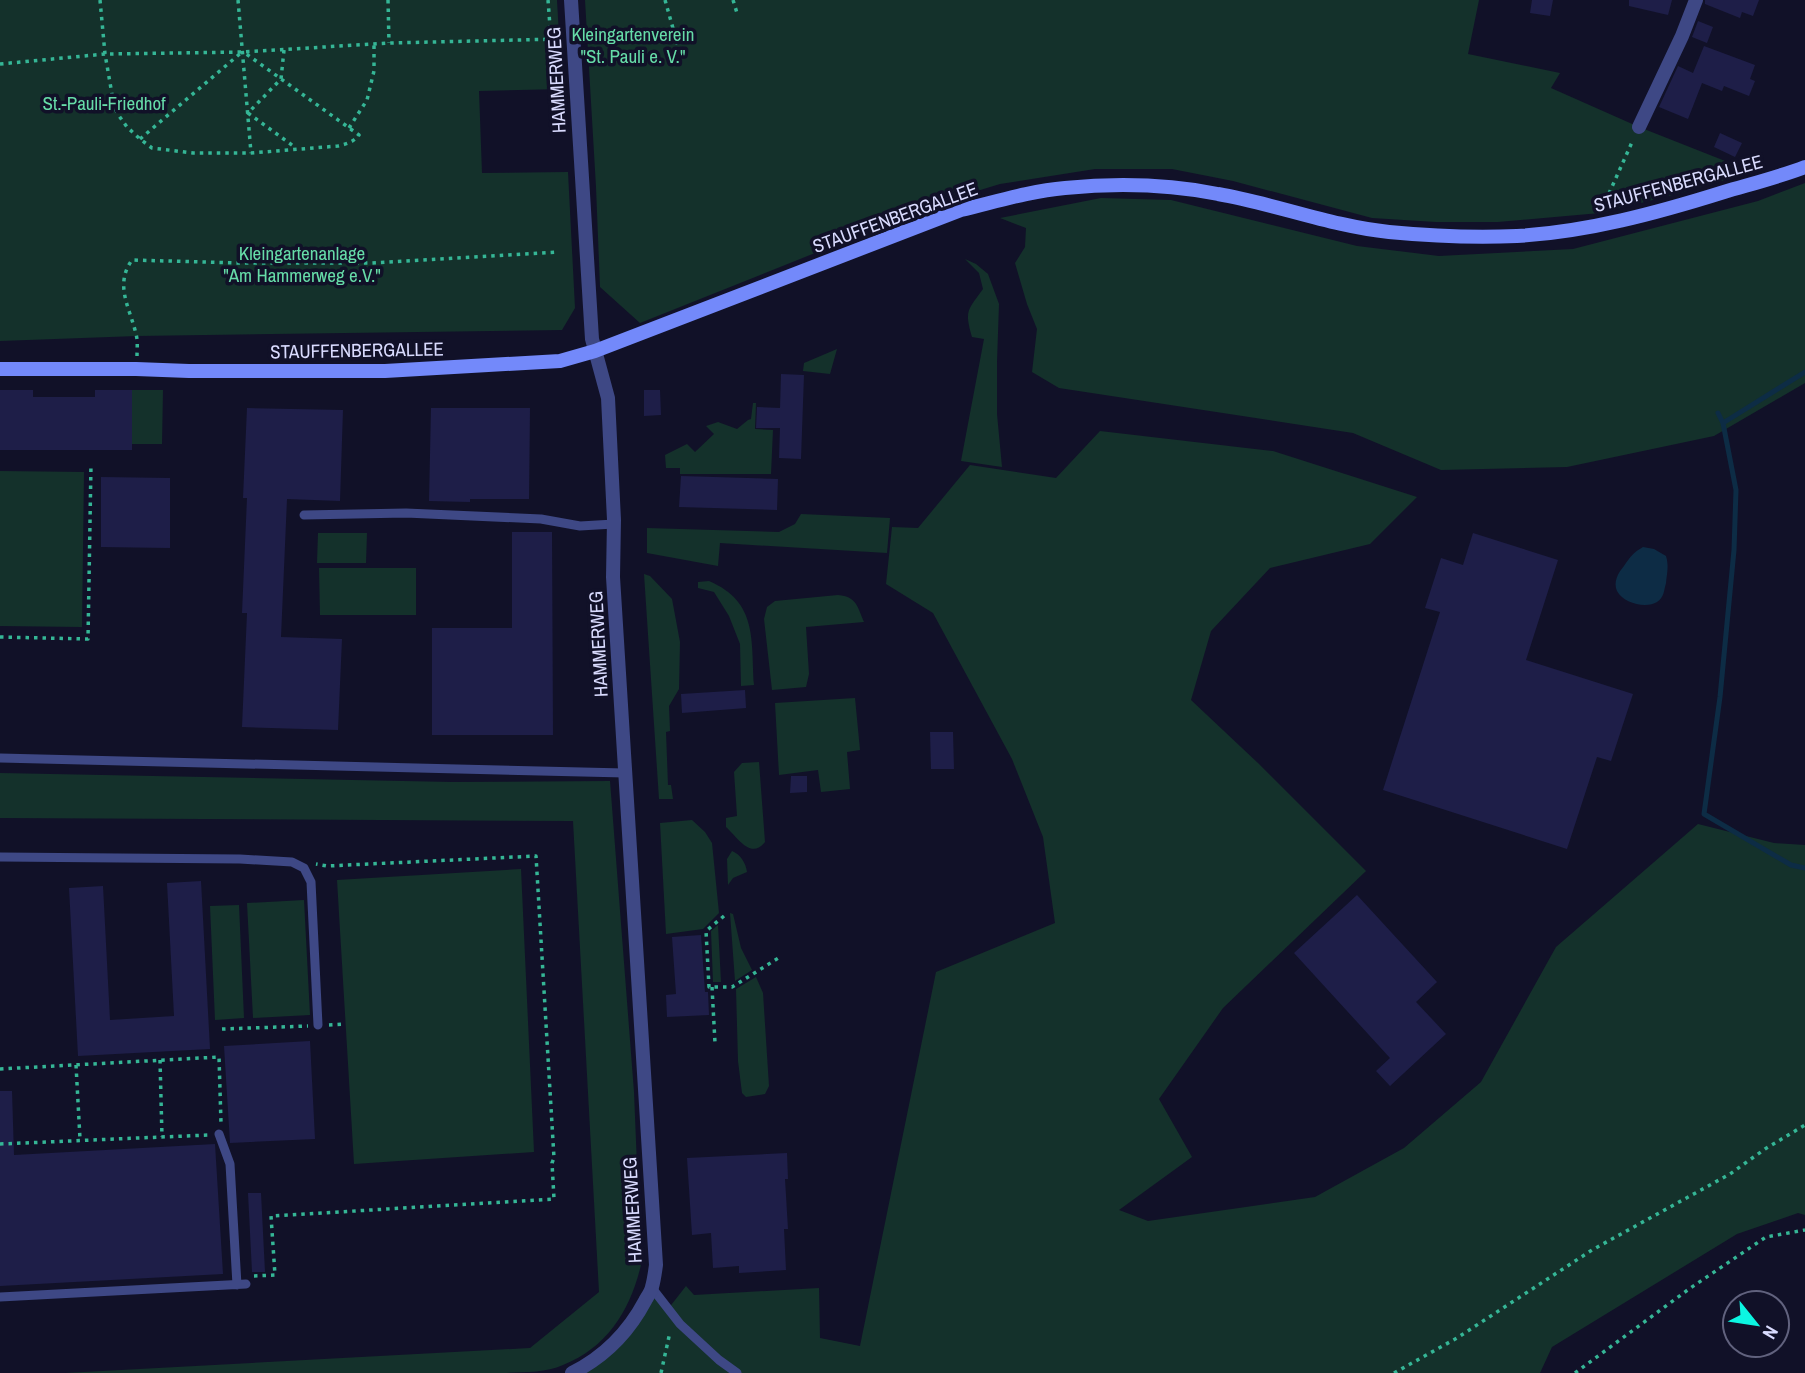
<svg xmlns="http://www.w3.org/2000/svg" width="1805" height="1373" font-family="'Archivo Narrow',sans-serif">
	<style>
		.green { fill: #14312b }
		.water { fill: #0d2c45 }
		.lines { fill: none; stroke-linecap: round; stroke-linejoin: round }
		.stream { stroke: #0d2c45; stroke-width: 5 }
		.building { fill: #1e1e48 }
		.path { stroke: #35b696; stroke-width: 3.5; stroke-dasharray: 3.5 5; stroke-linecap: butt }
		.service { stroke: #3e4885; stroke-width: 9 }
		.minor { stroke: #3e4885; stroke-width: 14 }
		.secondary { stroke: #7389fa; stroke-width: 14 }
		.labels { text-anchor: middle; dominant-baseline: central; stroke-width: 7; stroke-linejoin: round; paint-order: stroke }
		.park-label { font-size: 19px; fill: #66dca8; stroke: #111128 }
		.street-label { font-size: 19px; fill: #d9dbfe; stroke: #111128 }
	</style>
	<rect width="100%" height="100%" fill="#111128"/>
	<!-- green -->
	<path class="green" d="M0,0h557l5,89 -83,2 3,82 86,-1 7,136 -13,22 -425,6 -137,5z
		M585,0h894l-11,54 92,19 -9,15 88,39 114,45 -76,22 -77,19 -102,9h-62l-64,-4 -139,-37 -61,-12h-77l-95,15 -46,14 -82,32 -5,-2 -17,7 -5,6 -205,82 -40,-36 -4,-100z
		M1805,183v200l-91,53 -147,31 -126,3 -88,-37 -294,-45 -27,-16 5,-43 -10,-25 -12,-41 10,-16 1,-19 -26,-10 101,-20 70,2 186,46 82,10 134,-7 185,-48z
		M965,259l11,5 12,10 11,30 -2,58v52l5,53 -41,-6 23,-122 -12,-2c-8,-27 -4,-27 11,-48l-4,-16z
		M837,349l-7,25 -27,-3 1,-8z
		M132,390h31l-1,54h-30z
		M753,403h3l-1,26 18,1 -2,44h-91v-6h-14l-1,-13 22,-11 8,8 19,-18 -8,-8 12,-4 19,7 11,-9 3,-1z
		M1100,431l173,20 144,46 -47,47 -100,24 -59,63 -20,69 68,64 107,107 -143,137 -64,91 33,58 -73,53 29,11 167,-24 89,-49 77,-66 75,-135 142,-123 76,19 31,2v370l-7,-2 -61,21 -185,113 -12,26h-964l27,-19 49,-66 16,21 18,-23 8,9 125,-7 1,50 40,8 76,-374 119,-49 -12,-86 -31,-78 -79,-146 -47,-29 6,-57 26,1 52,-63 86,13z
		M0,471l84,1 -2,155 -82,-1z
		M801,514l89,4 -3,35 -167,-10 -2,23 -71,-13v-25l132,4 16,-8z
		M318,533h49l-1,30h-49z
		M319,568h97v47h-96z
		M644,574l6,2 22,23 8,43 -1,47 -10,17 1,25 -4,1 2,53h3l2,14h-14z
		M709,581c49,21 42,59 45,104l-13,1 -1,-42 -11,-28 -15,-24 -16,-4v-6z
		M838,595c19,2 19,11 26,27l-58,5 3,47 -3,13 -34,3 -8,-71 3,-12 8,-6z
		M855,698l5,52 -13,2 3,37 -29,3 -3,-22 -39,5 -4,-72z
		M759,762l6,80c-14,18 -27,-4 -39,-15v-9l11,-2 -3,-44 8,-9z
		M0,773l452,9 158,-1 24,311 7,173c-11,45 -33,82 -78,100 -18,8 -40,7 -60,8h-438l465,-25 69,-56 -26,-471 -573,-3z
		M692,820l13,12 7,11 7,70 -16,16 -37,5 -6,-111z
		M732,851c8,3 14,12 15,21l-14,6 -5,7 -1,-26z
		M521,869l13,283 -180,12 -17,-284z
		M304,900l6,115 -57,3 -6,-115z
		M239,905l5,113 -29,2 -5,-114z
		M730,913l3,1 8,34 11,22 -17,11z
		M718,925l3,57h-8l-2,-51z
		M756,977l7,16 6,93 -4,8 -19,3 -4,-4 -4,-32 -2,-72z"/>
	<!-- water -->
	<path class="water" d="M1643,547l11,2 12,7c3,10 1,17 0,27 -2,7 -2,15 -9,19 -11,7 -34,1 -40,-11 -4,-9 1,-18 7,-25 6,-9 10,-14 19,-19z"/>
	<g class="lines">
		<!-- stream -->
		<path class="stream" d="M1718,413l5,10 13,67 -2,60 -14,147 -16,117 87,51 14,3
			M1723,423l82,-51"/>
	</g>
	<!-- building -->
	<path class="building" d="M1532,0h21l-3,16 -20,-3z
		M1629,0h43l-4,15 -39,-9z
		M1705,0h54l-6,16 -11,-4 -2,6 -35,-14z
		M1698,21l15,6 -6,16 -15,-6z
		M1704,46l51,19 -5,14 5,2 -6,15 -25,-10 -2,5 -20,-8 -14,36 -29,-12 19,-41 15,7z
		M1720,133l22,10 -7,14 -21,-10z
		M781,374l23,1 -3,84 -22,-1 1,-30h-24l1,-21 23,1z
		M0,390h33v7h62v-7h37v60h-132z
		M644,390h16l1,25 -17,1z
		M247,408l96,2 -3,91 -53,-2 -6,138 61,2 -4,91 -96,-3 5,-114h-5l5,-115h-4z
		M431,408h99l-1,91h-59v3l-41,-1z
		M681,476l97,3 -1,31 -98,-3z
		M101,477l69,1v70l-69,-1z
		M512,532h40l1,203h-121v-107h80z
		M1473,533l85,27 -32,100 107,34 -22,67 -14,-4 -30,92 -184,-59 57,-178 -15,-4 16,-50 22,7z
		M745,690l1,18 -64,5 -1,-19z
		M930,732h23l1,37h-23z
		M791,776h16v16l-17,1z
		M201,881l9,168 -132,7 -9,-168 34,-2 7,134 64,-4 -7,-133z
		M1357,895l80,87 -21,20 30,32 -56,52 -14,-15 14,-13 -96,-105z
		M701,935l4,57h3l1,23 -42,2 -1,-22 10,-1 -4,-57z
		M310,1041l5,98 -85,4 -6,-97z
		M0,1091h12l2,64 201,-11 8,130 -223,12z
		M787,1153l1,26h-3l3,50h-4l2,41 -47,3v-7l-26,2 -2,-35 -19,2 -5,-77z
		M248,1193h13l4,79h-13z"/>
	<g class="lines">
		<!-- path -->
		<path class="path" d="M100,0l5,54 8,46 4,13 10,14 13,12 12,9 41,5h58l87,-7c8,-2 16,-4 21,-11l-114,-82
			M238,0l13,153
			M388,0l1,43
			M548,0l3,40
			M665,0l13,46
			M733,0l4,13
			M284,50l-3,29 -33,34 48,35
			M0,64l105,-10 138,-2 146,-9 172,-4
			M349,128l18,-28 7,-29v-27
			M140,139l102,-87
			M1602,209l31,-69
			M137,356c0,-7 1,-15 -1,-22 -6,-26 -22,-49 -4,-74l107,3h132l187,-11
			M0,637l88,2 3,-175
			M724,916l-18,15 3,56h23l48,-30
			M712,987l3,56
			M329,1025l16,-1
			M222,1029l86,-3
			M160,1060l2,77
			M76,1065l4,74
			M0,1069l219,-12 2,66
			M0,1144l208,-9
			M254,1276l21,-1 -4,-59 283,-17 -2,-36 2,-5 -18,-302 -209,10 -11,-2
			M661,1373l9,-41
			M1394,1373l63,-35 135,-88 138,-76 35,-25 40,-24
			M1575,1373l114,-84 77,-52 39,-7"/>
		<!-- service -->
		<path class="service" d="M304,515l102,-2 135,6 39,7 34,-2
			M0,758l625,15
			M0,857l240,2 52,3 12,6 7,14 7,143
			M219,1134l11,30 7,121
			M652,1288l28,36 39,36 18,13
			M0,1297l246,-13"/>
		<!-- minor -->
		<path class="minor" d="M571,0l21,339 16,59 6,122 -1,57 43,688c-1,7 -2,15 -4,22 -1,5 -5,10 -7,14 -17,32 -41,56 -73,72
			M1639,127l43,-91 14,-36"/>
		<!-- secondary -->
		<path class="secondary" d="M0,369h136l53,2h196l175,-10 35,-10 366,-141c34,-8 69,-19 104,-22 51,-5 102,-4 153,6 58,10 113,32 171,38 42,4 86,6 128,4 70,-4 140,-23 207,-44 27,-8 55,-15 81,-25"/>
	</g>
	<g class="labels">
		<!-- park labels -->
		<g class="park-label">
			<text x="633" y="34">Kleingartenverein<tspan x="633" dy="22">"St. Pauli e. V."</tspan></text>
			<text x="104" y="103">St.-Pauli-Friedhof</text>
			<text x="302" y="253">Kleingartenanlage<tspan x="302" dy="22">"Am Hammerweg e.V."</tspan></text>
		</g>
		<!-- street labels -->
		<g class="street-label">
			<text transform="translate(556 80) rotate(-93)">HAMMERWEG</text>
			<text transform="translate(1678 183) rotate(-15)">STAUFFENBERGALLEE</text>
			<text transform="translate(895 217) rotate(-20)">STAUFFENBERGALLEE</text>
			<text transform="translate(357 350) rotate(-1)">STAUFFENBERGALLEE</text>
			<text transform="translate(598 644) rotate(-93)">HAMMERWEG</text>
			<text transform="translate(632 1210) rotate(-93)">HAMMERWEG</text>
		</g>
	</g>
	<!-- north arrow -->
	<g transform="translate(1756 1324) rotate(120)"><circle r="33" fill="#111128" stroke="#61627e" stroke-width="2"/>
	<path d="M0-5L12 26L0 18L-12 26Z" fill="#0cf6e2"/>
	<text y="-10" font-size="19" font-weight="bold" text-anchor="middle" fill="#d9dbfe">N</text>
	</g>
</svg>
